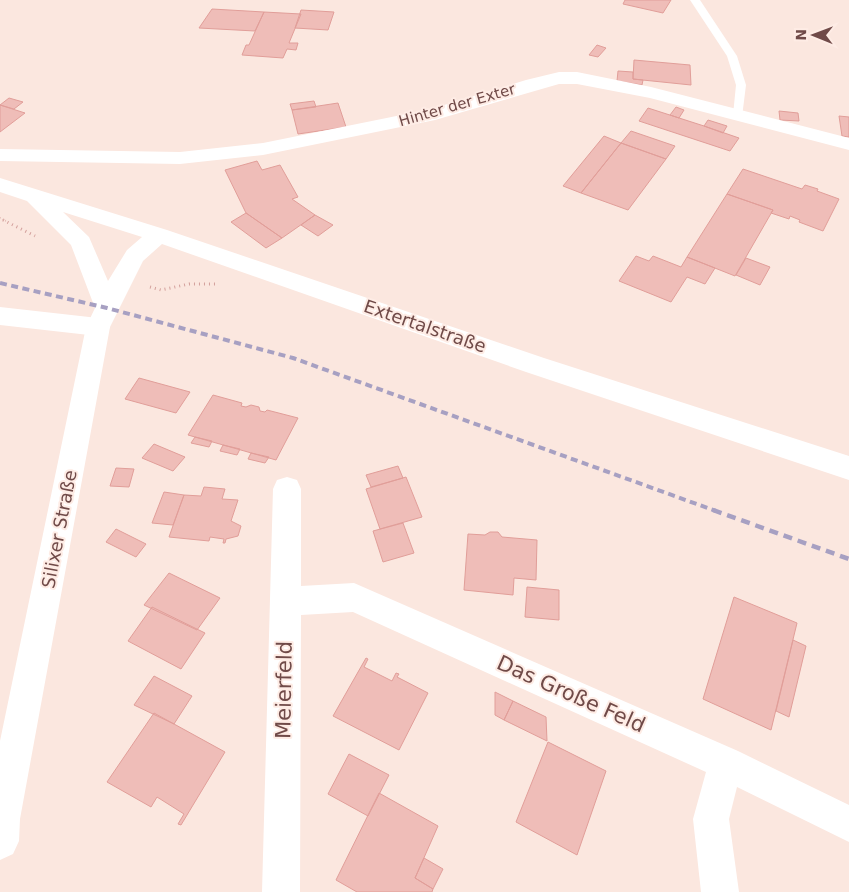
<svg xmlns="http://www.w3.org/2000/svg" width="849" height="892" font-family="'DejaVu Sans',sans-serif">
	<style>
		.building { fill: #efbdb8; stroke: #e19e99 }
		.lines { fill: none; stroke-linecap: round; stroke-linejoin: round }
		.path-far1 { stroke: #d3a09c; stroke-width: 2; stroke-dasharray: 0.5 2.5; stroke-linecap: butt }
		.path { stroke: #d3a09c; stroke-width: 3; stroke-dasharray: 1 4; stroke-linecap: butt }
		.lane { fill: #fff; fill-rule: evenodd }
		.street { fill: #fff; fill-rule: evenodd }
		.secondary { fill: #fff; fill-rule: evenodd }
		.rail-far1 { stroke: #a7a0c2; stroke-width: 4; stroke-dasharray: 7 4.5; stroke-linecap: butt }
		.rail { stroke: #a7a0c2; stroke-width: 4.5; stroke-dasharray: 9 6; stroke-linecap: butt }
		.labels { text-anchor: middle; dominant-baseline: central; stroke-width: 4; stroke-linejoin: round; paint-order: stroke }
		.far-street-label { font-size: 15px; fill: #704a48; stroke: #feece5 }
		.street-label { font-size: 18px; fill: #704a48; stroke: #feece5 }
		.near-street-label { font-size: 21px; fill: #704a48; stroke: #feece5 }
	</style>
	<rect width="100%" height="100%" fill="#fbe7df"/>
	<!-- building -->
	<path class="building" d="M625,0h46l-8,13 -40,-9z
		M212,9l52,3 -9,19 -56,-3z
		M301,10l33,2 -6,18 -33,-2z
		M264,12l37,2 -12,29h9l-2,7 -9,-1 -4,9 -41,-3 4,-10h3z
		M597,45l9,3 -8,9 -9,-2z
		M634,60l56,5 1,20 -58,-6z
		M618,71l15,1v7l10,1 -1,5 -25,-4z
		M9,98l14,4 -9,7 -14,-4z
		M314,101l2,6 -24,3 -2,-6z
		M338,103l8,24 -48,7 -6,-24z
		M0,105l25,8 -25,19z
		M676,107l8,3 -5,8 -9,-3z
		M648,108l56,18 35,12 -9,13 -91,-30z
		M779,111l19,2 1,8 -19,-1z
		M839,116l10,1v20l-7,-1z
		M708,120l19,6 -4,7 -19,-7z
		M631,131l44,15 -9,13 -45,-16z
		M604,136l17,7 -40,50 -18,-7z
		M621,143l45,16 -38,51 -47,-17z
		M257,161l5,9 18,-5 18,32 -6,2 23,16 -33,23 -36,-25 -21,-43z
		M743,169l59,20 3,-4 13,4 -1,2 22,8 -16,32 -24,-9 1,-2 -10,-4 -1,3 -18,-6 2,-3 -46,-16z
		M727,194l46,16 -38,66 -48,-19z
		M246,213l36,25 -16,10 -35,-26z
		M315,215l18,10 -15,11 -17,-11z
		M636,256l13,5 4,-5 28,11 6,-10 28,11 -10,16 -18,-7 -16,25 -52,-21z
		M746,258l24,9 -10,18 -24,-10z
		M139,378l51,14 -14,21 -51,-14z
		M213,395l29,8 -1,3 5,1 5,-2 8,2 1,4 5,1 2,-2 31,8 -22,42 -88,-25z
		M195,437l17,4 -3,6 -18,-4z
		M154,444l31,13 -12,14 -31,-13z
		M223,445l17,4 -3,6 -17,-4z
		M251,453l18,4 -4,6 -17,-4z
		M398,466l5,12 -32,9 -5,-12z
		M116,468l18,1 -5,18 -19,-1z
		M406,477l16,40 -42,12 -14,-40z
		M204,487l21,2 -3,10 16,1 -7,21 10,5 -3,10 -12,3 -1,4h-2l1,-4 -14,-2 -1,4 -40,-4 15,-42 17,1z
		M164,492l20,3 -11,30 -21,-2z
		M403,523l11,30 -31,9 -10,-31z
		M116,529l30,15 -10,13 -30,-15z
		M490,532h8l4,5 35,3 -1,40 -22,-2 -1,17 -49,-5 4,-56 17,1z
		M169,573l51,25 -23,32 -53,-25z
		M527,587l32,3v30l-34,-3z
		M734,597l63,26 -26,107 -68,-31z
		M152,607l53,26 -24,36 -53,-28z
		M793,640l13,6 -17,71 -13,-6z
		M366,658l2,1 -4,8 28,14 4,-8 3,1 -2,3 31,16 -29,57 -66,-34z
		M154,676l38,20 -18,28 -40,-19z
		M495,692l18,9 -9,19 -9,-5z
		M513,701l33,16 1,24 -43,-21z
		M154,713l71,39 -44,73 -3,-1 6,-10 -27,-17 -6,10 -44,-25z
		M548,742l58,29 -29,84 -61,-33z
		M349,754l40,21 -21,41 -40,-22z
		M379,793l59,33 -23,52 18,11 -1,3h-75l-21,-12z
		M424,858l19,11 -10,20 -18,-11z"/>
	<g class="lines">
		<!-- path-far1 -->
		<path class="path-far1" d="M0,218l6,3"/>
		<!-- path -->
		<path class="path" d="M3,220l32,16
			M150,287l11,3 28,-6h29"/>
		<!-- lane -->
		<path class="lane" d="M690,0h10l37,56 9,29 -4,32h-8l-1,-2 3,-30 -9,-29z"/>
		<!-- street -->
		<path class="street" d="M559,72h18l74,15 198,51v12l-199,-52 -73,-14h-18l-124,36 -172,35 -83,9 -180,-3v-12l180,3 83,-9 168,-34 95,-29z
			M0,307l98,11 9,3 3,6 -3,6 -9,3 -98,-11z
			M287,477l10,3 4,9v97l53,-3 384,168 111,54v37l-112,-55 -8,32 10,73h-38l-8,-73 13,-47 -353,-160 -52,3 -1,277h-38l11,-403 4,-9z"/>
		<!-- secondary -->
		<path class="secondary" d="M0,178l167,52 377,128 305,98v24l-323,-108 -364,-128 -19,17 -33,66 -90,492 -1,22 -6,13 -13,6v-119l86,-414 9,-19 -24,-63 -44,-44 -27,-9zM63,212l79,25 -15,13 -19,31 -19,-44z"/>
		<!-- rail-far1 -->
		<path class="rail-far1" d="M0,283l107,25 186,50 423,153"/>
		<!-- rail -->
		<path class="rail" d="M713,510l136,49"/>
	</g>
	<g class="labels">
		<!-- far-street labels -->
		<g class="far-street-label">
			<text transform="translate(457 105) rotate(-16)">Hinter der Exter</text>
		</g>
		<!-- street labels -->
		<g class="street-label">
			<text transform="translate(425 326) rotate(19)">Extertalstraße</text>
			<text transform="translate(59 529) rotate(-79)">Silixer Straße</text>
		</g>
		<!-- near-street labels -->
		<g class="near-street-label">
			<text transform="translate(284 690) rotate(-89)">Meierfeld</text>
			<text transform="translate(571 694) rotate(24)">Das Große Feld</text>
		</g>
	</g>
	<!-- north arrow -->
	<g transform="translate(814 35) rotate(271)" stroke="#feece5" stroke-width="4" paint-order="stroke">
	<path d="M0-4L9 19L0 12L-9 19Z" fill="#704a48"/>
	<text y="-8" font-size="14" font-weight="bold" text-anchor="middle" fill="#704a48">N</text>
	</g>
</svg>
